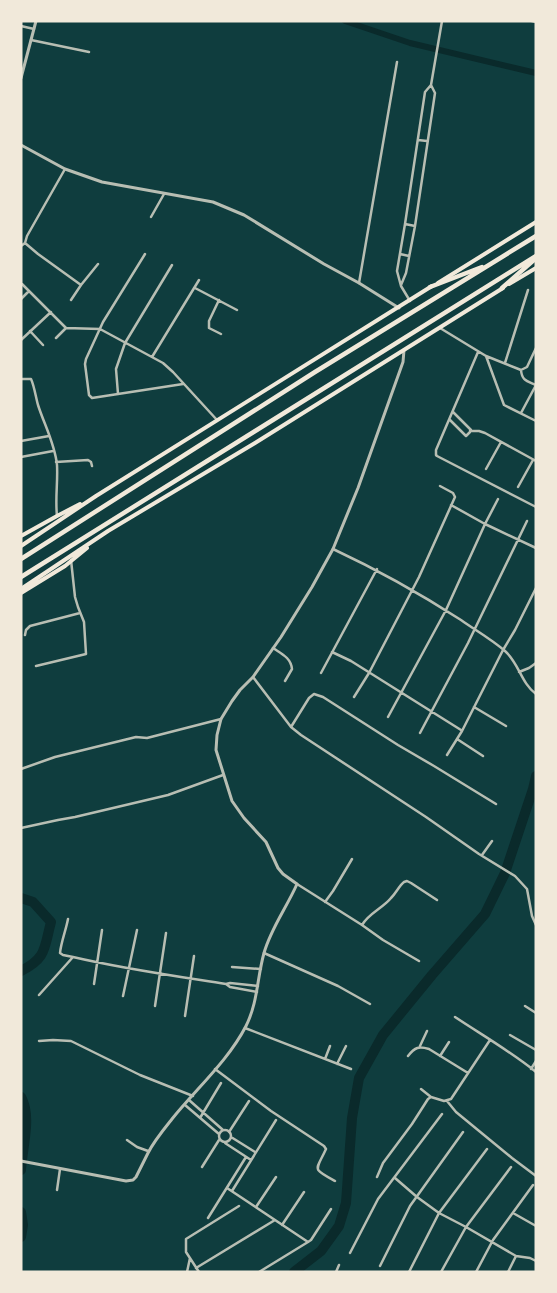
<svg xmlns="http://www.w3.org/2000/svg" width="557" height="1293" font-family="'Public Sans',sans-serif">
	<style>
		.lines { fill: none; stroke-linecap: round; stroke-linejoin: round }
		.canal { stroke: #0a2a2b; stroke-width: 6 }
		.river { stroke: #0a2a2b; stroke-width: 10 }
		.minor { stroke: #b8beb3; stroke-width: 2.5 }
		.tertiary { stroke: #b8beb3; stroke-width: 3 }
		.secondary { stroke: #f1e9da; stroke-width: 4 }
		.primary { stroke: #f1e9da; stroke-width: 4.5 }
	</style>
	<rect width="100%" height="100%" fill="#0f3d3e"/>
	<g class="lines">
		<!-- canal -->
		<path class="canal" d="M345,21l65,22 126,30"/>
		<!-- river -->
		<path class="river" d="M21,898l12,4 18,20c-7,26 -4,36 -30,49
			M21,1097c2,3 3,7 4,11 4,17 -3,44 -4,62
			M21,1212l2,13 -2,12
			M294,1272l27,-21 18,-25 7,-23 6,-85 7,-40 24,-43 49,-60 53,-61 20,-41 28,-84 3,-13"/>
		<!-- minor -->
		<path class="minor" d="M532,21l4,1
			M21,26l13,3
			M31,40l58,12
			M418,140l9,1
			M151,217l13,-23
			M405,224l10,2
			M25,243l13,11 43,31
			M21,246l4,-3 2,-7 38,-67
			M145,254l-42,68 -17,37 -1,5 4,31 3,3 91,-14
			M400,254l9,2
			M359,283l38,-221
			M22,284l44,44 34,1 63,34 10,9 44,48
			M401,285l5,-12 9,-47 20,-133 -4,-8
			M195,288l42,22
			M21,299l8,-8
			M71,300l10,-15 17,-21
			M219,300l-10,21v7l12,6
			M410,301l-9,-15 -4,-15 8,-47 20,-132 6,-7 11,-64
			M440,328l46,28 18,49 32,16
			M30,331l13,14
			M56,338l10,-10
			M21,340l30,-28
			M478,352l-42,98v5l1,1 99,51
			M486,356l35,14 6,-3 9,-19
			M152,357l47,-77
			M505,363l23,-73
			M521,370c1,11 6,11 15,15
			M21,379h10c3,6 5,19 7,26 6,19 17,39 19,60 1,17 -2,34 0,51
			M118,394l-2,-25 9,-26 47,-78
			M521,413l15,-28
			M450,420l16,16 4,-4 1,-2 -18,-18
			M470,431h9l6,2 51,28
			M21,441l28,-5
			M21,457l32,-6
			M56,462l32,-2 3,2 1,4
			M486,469l15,-27
			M518,487l15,-27
			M451,505l34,19 51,24
			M333,549c45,21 86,44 128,71 14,10 30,19 44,31 14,12 16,32 31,43
			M25,635l1,-5 4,-4 50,-13
			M273,648c9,6 18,10 19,21l-7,12
			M332,652l19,9 110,69
			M36,666l50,-12 -2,-32 -6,-15 -3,-10 -4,-37
			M519,672l10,-4 7,-5
			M321,673l56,-104
			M253,677l38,50 10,8 125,82 53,37 36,22 12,13 5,27 4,9
			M354,697l15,-24 50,-96 36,-80 -2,-4 -13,-7
			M474,707l32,19
			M388,717l58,-107 39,-86 13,-25
			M291,727l18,-29 5,-4 9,3 75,48 36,21 62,38
			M420,733l48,-90 59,-122
			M457,739l26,17
			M447,755l15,-24 41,-81 12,-20 21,-42
			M21,769l34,-12 81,-20 11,1 74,-19
			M21,828l37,-8 17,-3 93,-22 55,-20
			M482,855l10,-14
			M297,884l65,41 21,15 36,21
			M325,902l8,-11 19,-32
			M68,919c-2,11 -7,23 -8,34l3,2 10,2
			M362,925c7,-12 21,-17 29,-27 5,-5 8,-12 13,-16l3,-1 4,2 26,17
			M264,953l74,33 32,18
			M232,967l29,2
			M94,984l8,-54
			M226,984l4,-1 28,3
			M39,995l34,-38c51,12 102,19 153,27l4,3 27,5
			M123,996l14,-66
			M155,1006l11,-73
			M525,1006l11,7
			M185,1016l9,-60
			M455,1017c27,18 55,34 81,55
			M245,1028l106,41
			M510,1035l26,15
			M39,1041l14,-1 18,1 69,34 53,21
			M420,1046l7,-15
			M408,1056c7,-9 11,-10 21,-7l39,24
			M440,1056l9,-14
			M325,1059l5,-13
			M337,1064l9,-18
			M215,1069l56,42 53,35 2,3c-10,22 -15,19 9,32
			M531,1069l5,-8
			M421,1089l10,8
			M189,1100l34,30
			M447,1101l9,11 56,46 24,18
			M185,1105l34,29
			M200,1118l21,-35
			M219 1136a6 6 0 1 1 12 0a6 6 0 1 1-12 0Z
			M229,1132l20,-31
			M231,1137l24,15
			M127,1140l10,7 11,4
			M225,1143l26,17
			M202,1167l17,-27
			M377,1177l6,-14 29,-39 16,-25 3,-2 13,4 7,-2 39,-59
			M395,1178l22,19 22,16 27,14 50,29 14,2 6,3
			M227,1188l81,54 -49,30
			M57,1190l3,-21
			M232,1191l44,-71
			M256,1207l20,-30
			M513,1213l23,13
			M208,1218l38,-61
			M282,1225l22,-33
			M308,1242l3,-2 20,-31
			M350,1253l28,-54 64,-85
			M380,1266l30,-60 53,-74
			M196,1268l79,-48
			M187,1272l3,-14
			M199,1272l-13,-20v-13l53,-33
			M336,1272l3,-7
			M409,1272l30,-59 48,-64
			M441,1272l25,-45 45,-60
			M476,1272l17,-32 40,-55
			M508,1272l8,-16"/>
		<!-- tertiary -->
		<path class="tertiary" d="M21,78l15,-57
			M21,145l44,24 37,13 111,20 31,13 80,49 35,19 40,25
			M21,1161l105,20 7,-1 3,-3c4,-8 8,-16 12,-24 6,-12 16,-24 24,-34 24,-30 56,-58 74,-93 12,-24 11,-48 18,-73 7,-25 23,-46 33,-69l-14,-10 -5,-6 -12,-26 -22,-24 -12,-17 -16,-51 1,-15 4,-16 11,-18 8,-11 13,-13 28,-40 31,-50 21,-38 25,-61 45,-126 1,-12"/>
		<!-- secondary -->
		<path class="secondary" d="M438,283l98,-61
			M509,284l27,-16
			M21,536l36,-20 23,-12
			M21,546l75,-50 336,-210
			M21,589l87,-58 147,-88 248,-155
			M21,593l44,-27 22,-18"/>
		<!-- primary -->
		<path class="primary" d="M430,287l52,-20
			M502,288l33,-29
			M21,559l294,-187 221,-136
			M21,577l515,-321"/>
	</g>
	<!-- border -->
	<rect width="557" height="1293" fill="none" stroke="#f1e9da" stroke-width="45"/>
</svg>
